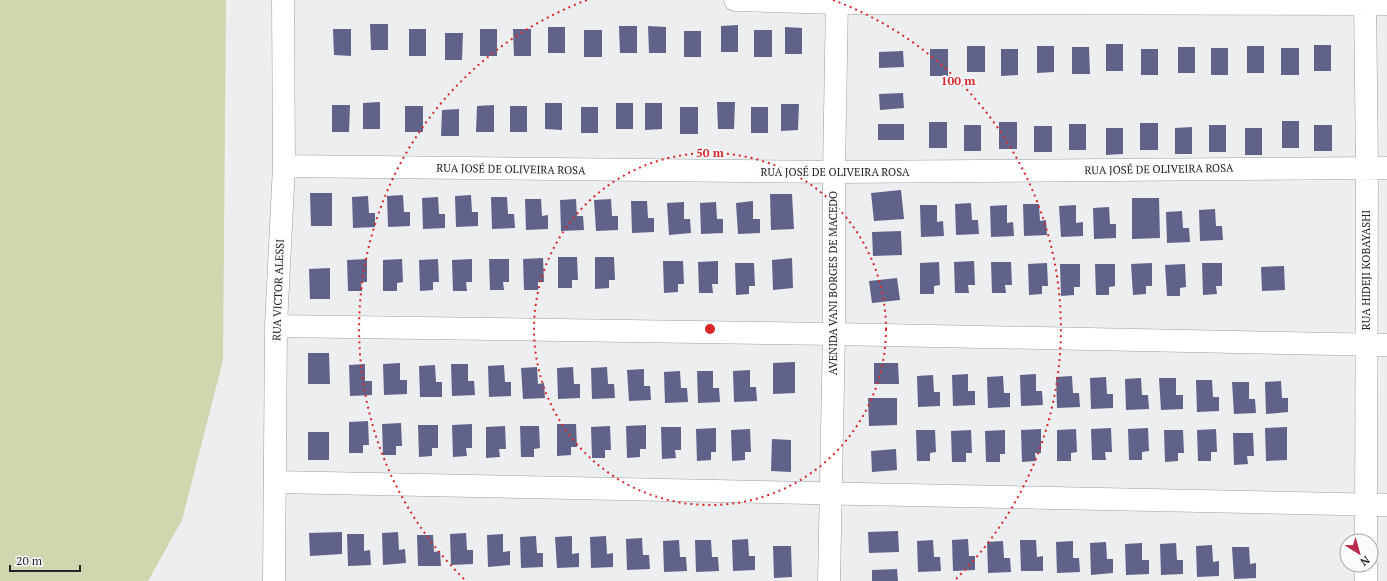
<svg xmlns="http://www.w3.org/2000/svg" width="1387" height="581" font-family="'PT Serif',serif">
	<style>
		.green { fill: #d1d6af }
		.building { fill: #61628a }
		.lines { fill: none; stroke-linecap: round; stroke-linejoin: round }
		.minor-casing { stroke: #9c9ea0; stroke-width: 23 }
		.minor { stroke: #fff; stroke-width: 22 }
		.ring { fill: none; stroke: #d62828; stroke-width: 2; stroke-dasharray: 2 4 }
		.labels { text-anchor: middle; dominant-baseline: central; stroke-width: 4; stroke-linejoin: round; paint-order: stroke }
		.street-label { font-size: 11px; fill: #252627; stroke: #f9fbfd }
		.centre { fill: #d62828; stroke: #f9fbfd; stroke-width: 2 }
		.ring-label { font-size: 12px; text-anchor: middle; font-weight: bold; fill: #d62828; stroke: #f9fbfd; stroke-width: 4; stroke-linejoin: round; paint-order: stroke }
	</style>
	<rect width="100%" height="100%" fill="#eceef0"/>
	<!-- green -->
	<path class="green" d="M0,0h226l-3,360 -41,160 -34,61h-148z"/>
	<!-- building -->
	<path class="building" d="M370,24h18v26h-17z
		M738,25v27h-17v-26z
		M619,26h18v27h-17z
		M648,26l18,1v26h-17z
		M548,27h17v26h-17z
		M785,27l17,1v26h-17z
		M333,29h18v27l-17,-1z
		M409,29h17v27h-17z
		M480,29h17v27h-17z
		M513,29h18v27h-17z
		M584,30h18v27h-18z
		M754,30h18v27h-18z
		M684,31h17v26h-17z
		M445,33h18l-1,27h-17z
		M1106,44h17v27h-17z
		M1314,45h17v26h-17z
		M967,46h18v26h-18z
		M1037,46h17v26l-17,1z
		M1247,46h17v27h-17z
		M1072,47h17l1,27h-18z
		M1178,47h17v26h-17z
		M1211,48h17v27h-17z
		M1281,48h18v27h-18z
		M930,49h18v27h-18z
		M1001,49h17v26l-17,1z
		M1141,49h17v26h-17z
		M903,51l1,16 -25,1v-16z
		M903,93l1,15 -24,2 -1,-16z
		M380,102v27h-17v-26z
		M717,102h18l-1,27h-16z
		M545,103h17v27l-17,-1z
		M616,103h17v26h-17z
		M645,103h17v26l-17,1z
		M781,104h18l-1,26 -17,1z
		M332,105h18l-1,27h-17z
		M494,105v27h-18l1,-26z
		M405,106h18v26h-18z
		M510,106h17v26h-17z
		M581,107h17v26h-17z
		M680,107h18v27h-18z
		M751,107h17v26h-17z
		M459,109v27h-18l1,-26z
		M1282,121h17v27h-17z
		M929,122h18v26h-18z
		M999,122h18v27h-18z
		M1140,123h18v27h-18z
		M878,124h26v16h-26z
		M1069,124h17v26h-17z
		M964,125h17v26h-17z
		M1209,125h17v27h-17z
		M1314,125h18v26h-18z
		M1034,126h18v26h-18z
		M1192,127v27h-17v-26z
		M1106,128h17v26l-17,1z
		M1245,128h17v27h-17z
		M901,190l3,29 -30,2 -3,-28z
		M310,193h22v33h-21z
		M770,194h22l2,35 -23,1z
		M403,195l1,17h6v14l-22,1 -1,-31z
		M471,195l1,17h6v14l-22,1 -1,-31z
		M368,196l1,17h6v14l-22,1 -1,-31z
		M438,197l1,17h6v14l-22,1 -1,-31z
		M491,197h16l1,17h6l1,14 -23,1z
		M1132,198h27l1,40 -28,1z
		M525,199h16l1,17 6,-1v14l-22,1z
		M576,199l1,17h6l1,14 -23,1 -1,-31z
		M611,199l1,17h6v14l-22,1 -2,-31z
		M631,201h16l1,17h6v14l-22,1z
		M753,201v18h7v14l-22,1 -2,-31z
		M684,202v17h6l1,14 -22,2 -2,-32z
		M716,202l1,17h6v14l-22,1 -1,-31z
		M971,203l1,17h6l1,14 -23,1 -1,-31z
		M1023,204h16l1,17 6,-1 1,15 -23,1z
		M920,205h17v17l6,-1 1,15 -23,1z
		M1007,205v18l6,-1 1,14 -23,1 -1,-31z
		M1076,205v18l7,-1v14l-22,1 -2,-31z
		M1109,207l1,17h6v14l-22,1 -1,-31z
		M1215,209l1,17h6l1,14 -23,1 -1,-31z
		M1182,211l1,17h6l1,14 -23,1 -1,-31z
		M901,231l1,24 -29,1 -1,-24z
		M558,257h19l1,23h-6v8h-14z
		M595,257h19l1,23h-6v8l-14,1z
		M543,258l1,24h-6v8h-14l-1,-31z
		M792,258l1,30 -20,2 -1,-30z
		M367,259v23h-6l1,9h-14l-1,-31z
		M402,259l1,23 -6,1v8h-14v-31z
		M438,259l1,23h-6v8l-13,1 -1,-31z
		M472,259v23h-6l1,9h-14l-1,-31z
		M489,259h20v23h-6l1,8h-14z
		M663,261h20l1,23h-6v8l-14,1z
		M718,261v23h-6l1,9h-14l-1,-31z
		M974,261l1,24h-7l1,8h-14l-1,-31z
		M939,262l1,23 -6,1v8h-14v-31z
		M991,262h20l1,23h-7l1,8h-14z
		M735,263h19l1,23h-6v8l-13,1z
		M1047,263l1,23h-6v8l-13,1 -1,-31z
		M1152,263v23h-6v8l-13,1 -2,-31z
		M1202,263h20v23h-6l1,8 -14,1z
		M1060,264h20v23h-6v8l-13,1z
		M1095,264h20v22l-6,1v8h-13z
		M1185,264l1,23 -6,1v8h-13l-2,-31z
		M1284,266l1,24 -23,1 -1,-24z
		M330,268v31h-20l-1,-30z
		M897,278l3,22 -28,3 -3,-22z
		M308,353h21l1,31h-22z
		M795,362v31l-22,1v-31z
		M400,363v17h7v14l-23,1 -1,-31z
		M874,363h24l1,21h-25z
		M365,364v17h7v14l-22,1 -1,-31z
		M451,364h17v17h6l1,14 -23,1z
		M435,365l1,17h6v15h-22l-1,-31z
		M504,365l1,17h6v14l-22,1 -1,-31z
		M537,367l1,17 6,-1 1,15 -22,1 -2,-31z
		M573,367l1,17h6v14l-22,1 -1,-31z
		M607,367l1,17h6l1,14 -23,1 -1,-31z
		M644,369v17h6l1,14 -22,1 -2,-31z
		M750,370v17h6l1,14 -23,1 -1,-31z
		M680,371l1,17h6l1,14 -23,1 -1,-31z
		M697,371h16v17h6l1,14 -22,1z
		M968,374v17h7v14l-22,1 -1,-31z
		M1036,374v17h6l1,14 -22,1 -1,-31z
		M933,375l1,17h6v14l-22,1 -1,-31z
		M1003,376l1,17h6v14l-22,1 -1,-31z
		M1072,376l1,17h6l1,14 -23,1 -1,-31z
		M1106,377l1,17h6v14l-22,1 -1,-31z
		M1141,378l1,17h6l1,14 -23,1 -1,-31z
		M1159,378h17v17h7v14l-22,1z
		M1196,380h16l1,17h6v14l-22,1z
		M1281,381l1,17h6v14l-22,2 -1,-32z
		M1232,382h17v17h6l1,14 -22,1z
		M868,398h29v27l-28,1z
		M368,421l1,24h-6v8h-14v-31z
		M401,423l1,23h-6v9h-13l-1,-31z
		M472,424v24h-6l1,8 -14,1 -1,-32z
		M557,424h19l1,23h-6v8l-14,1z
		M418,425h20v23h-6v8l-13,1z
		M646,425v24h-6v8l-13,1 -1,-32z
		M505,426l1,23h-7l1,8 -14,1v-31z
		M520,426h19l1,22 -6,1v8h-13z
		M610,426l1,24h-6v8h-13l-1,-31z
		M661,427h20v23h-6l1,8 -14,1z
		M1287,427v33l-21,1 -1,-33z
		M716,428v24h-5v8l-14,1 -1,-32z
		M1111,428l1,24h-7l1,8h-14l-1,-31z
		M1148,428l1,23 -7,1v8h-13l-1,-31z
		M750,429l1,23h-6v8l-13,1 -1,-31z
		M1041,429v24h-6l1,8 -14,1 -1,-32z
		M1076,429l1,23 -6,1v8h-14v-31z
		M1216,429l1,23h-6v9h-13l-1,-31z
		M916,430h19l1,22 -6,1v8h-13z
		M971,430l1,23h-6v9h-14l-1,-31z
		M1005,430v24h-5v8h-14l-1,-31z
		M1164,430h19l1,23h-6v8l-13,1z
		M308,432h21v28h-21z
		M1233,433h20l1,23h-7l1,8 -14,1z
		M772,439l19,1v32l-20,-1z
		M896,449l1,21 -25,2 -1,-21z
		M898,531l1,21 -30,1 -1,-21z
		M342,532v22l-32,2 -1,-23z
		M398,532l1,18 6,-1 1,14 -23,2 -1,-32z
		M466,533l1,17h6v14l-22,1 -1,-31z
		M347,534h17v17l6,-1 1,15 -23,1z
		M503,534v18l7,-1v14l-22,2 -1,-32z
		M417,535h16l1,17 6,-1 1,15h-23z
		M536,536l1,17h6v14l-22,1 -1,-31z
		M572,536v18l7,-1v14l-22,1 -2,-31z
		M606,536l1,18 6,-1v14l-22,1 -1,-31z
		M642,538l1,17h6l1,14 -23,1 -1,-31z
		M748,539l1,17h6v14l-22,1 -1,-31z
		M968,539l1,17h6v14l-22,1 -1,-31z
		M679,540l1,17h6l1,14 -23,1 -1,-31z
		M695,540h16l1,17h6l1,14 -23,1z
		M933,540l1,17h6l1,14 -23,1 -1,-31z
		M1020,540h16l1,17 6,-1v15h-22z
		M1003,541l1,17h6l1,14 -23,1 -1,-31z
		M1073,541v17h6l1,14 -23,1 -1,-31z
		M1106,542l1,17h6v14l-22,2 -1,-32z
		M1142,543v17h7v14l-23,1 -1,-31z
		M1176,543l1,17h6v14l-22,1 -1,-31z
		M1212,545l1,17 6,-1v15l-22,1 -1,-31z
		M773,546h18l1,31 -18,1z
		M1232,547h17l1,17 6,-1v15l-22,1z
		M897,569l1,12h-26v-11z"/>
	<g class="lines">
		<!-- minor casing -->
		<g class="minor-casing">
			<path id="minor" d="M735,0l102,3 550,1
				M1365,0l2,167 -1,374
				M284,166l550,6 553,-4
				M276,326l558,8 553,11
				M275,482l1112,23
				M1366,565v16
				M274,581l2,-255 8,-160 -1,-166
				M829,581l5,-247v-162l3,-172"/>
		</g>
		<!-- minor -->
		<use href="#minor" class="minor"/>
	</g>
	<!-- distance rings -->
	<g class="ring">
		<circle cx="710" cy="329" r="176"/>
		<path d="M464 579A351 351 0 0 1 587 0M833 0A351 351 0 0 1 956 579"/>
	</g>
	<g class="labels">
		<!-- street labels -->
		<g class="street-label">
			<text transform="translate(511 169) rotate(1)">RUA JOSÉ DE OLIVEIRA ROSA</text>
			<text transform="translate(1159 169) rotate(-1)">RUA JOSÉ DE OLIVEIRA ROSA</text>
			<text x="835" y="172">RUA JOSÉ DE OLIVEIRA ROSA</text>
			<text transform="translate(1366 270) rotate(-90)">RUA HIDEJI KOBAYASHI</text>
			<text transform="translate(833 283) rotate(-90)">AVENIDA VANI BORGES DE MACEDO</text>
			<text transform="translate(278 290) rotate(-88)">RUA VICTOR ALESSI</text>
		</g>
	</g>
	<circle cx="710" cy="329" r="6" class="centre"/>
	<g class="ring-label">
		<text x="958" y="85">100 m</text>
		<text x="710" y="157">50 m</text>
	</g>
	<!-- north arrow -->
	<g transform="translate(1359 553) rotate(143)"><circle r="19" fill="#f9fbfd" stroke="#a4a6a7"/>
	<path d="M0-3L7 15L0 10L-7 15Z" fill="#bc2c4d"/>
	<text y="-6" font-size="11" font-weight="bold" text-anchor="middle" fill="#252627">N</text>
	</g>
	<!-- scale -->
	<path d="M10 565v6h70v-6" fill="none" stroke="#252627" stroke-width="2"/>
	<text x="16" y="565" font-size="12" fill="#252627" stroke="#f9fbfd" stroke-width="3" paint-order="stroke">20 m</text>
</svg>
